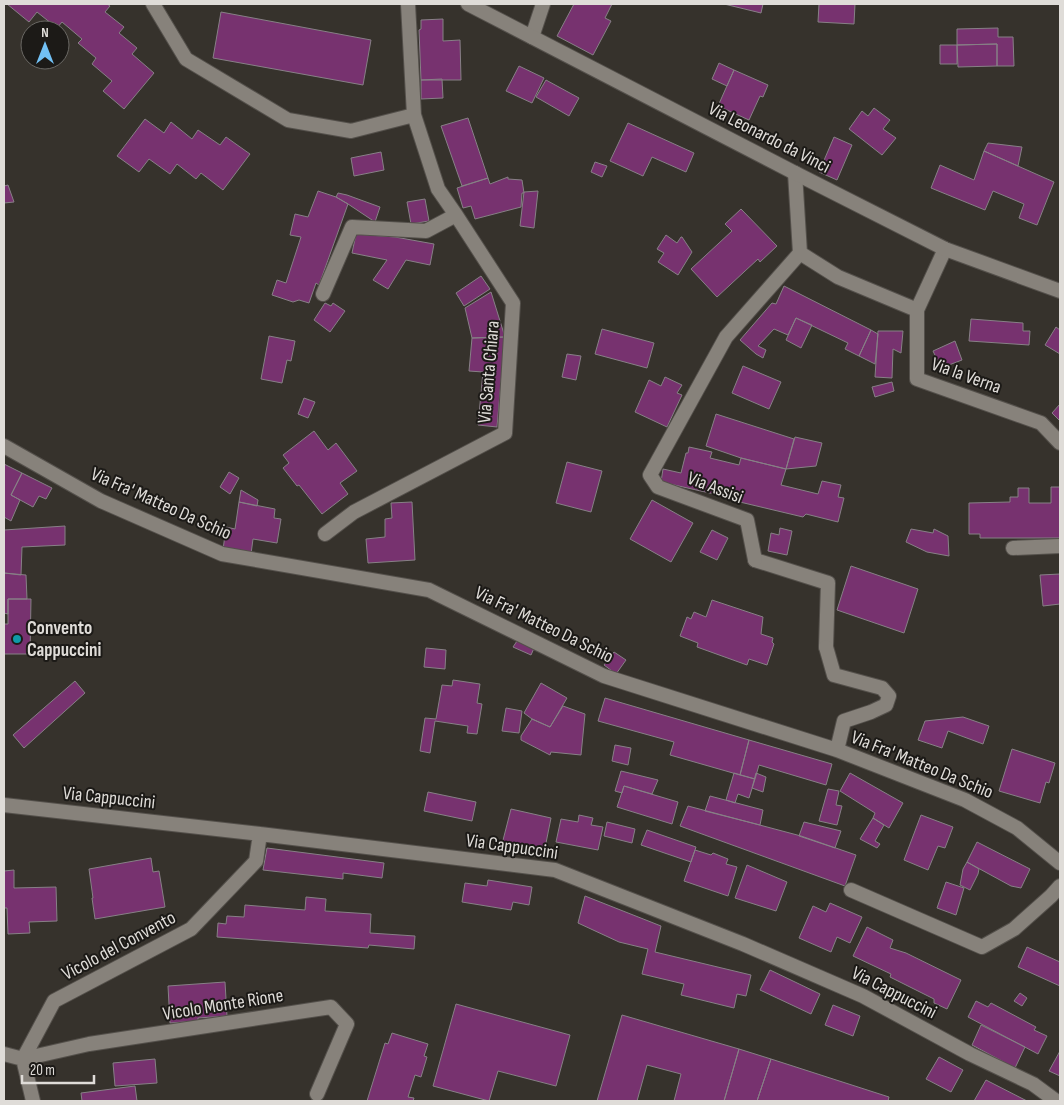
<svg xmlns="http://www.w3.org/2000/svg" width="1064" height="1105" font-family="'Sofia Sans Condensed',sans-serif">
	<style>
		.building { fill: #77326f; stroke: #878086 }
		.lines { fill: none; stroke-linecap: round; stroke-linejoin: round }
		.service-casing { stroke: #54504b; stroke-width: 16 }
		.minor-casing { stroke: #54504b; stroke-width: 16 }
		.tertiary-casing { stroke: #54504b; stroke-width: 16 }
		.service { stroke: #87827b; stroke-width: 14 }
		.minor { stroke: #87827b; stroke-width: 14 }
		.tertiary { stroke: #87827b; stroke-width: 14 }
		.culture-dot { fill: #0f9aa8; stroke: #1c1a17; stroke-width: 2 }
		.labels { text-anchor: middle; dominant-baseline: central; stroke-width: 4; stroke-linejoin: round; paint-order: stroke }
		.street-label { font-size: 19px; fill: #dfdcd8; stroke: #1c1a17 }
		.poi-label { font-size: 19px; font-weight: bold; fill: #dfdcd8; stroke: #1c1a17; text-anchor: start }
	</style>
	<rect width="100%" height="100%" fill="#36322c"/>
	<!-- building -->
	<path class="building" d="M7,4h100l3,2 -5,6 19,15 -5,6 18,15 -5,6 22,19 -30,36 -21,-18 9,-10 -20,-17 4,-6 -18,-15 4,-4 -20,-17 -5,6 -20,-16 -8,10z
		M574,4h38l-7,14 6,3 -18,34 -36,-19z
		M724,4h39l-2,9z
		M819,4h36l-1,20 -36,-2z
		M221,12l150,28 -8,45 -150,-27z
		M443,19v22l17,-1 1,40h-40l-2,-50 2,-1v-9z
		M998,28v9h15l1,29h-17v-22l-40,1v-16z
		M997,44v22l-39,1 -1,-22z
		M940,45h17v19h-17z
		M719,63l15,7 -7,16 -15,-7z
		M519,66l25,12 -12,25 -26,-12z
		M734,70l34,15 -5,12 -3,-1 -11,24 -31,-14z
		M442,79l1,19 -22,1v-19z
		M546,80l33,18 -10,18 -33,-19z
		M874,108l16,12 -7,9 13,9 -14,17 -33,-26 13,-18 6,5z
		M468,118l20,60 -26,8 -21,-60z
		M145,119l19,14 7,-11 21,17 6,-9 22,15 6,-8 24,17 -27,36 -22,-17 -5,6 -19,-15 -7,10 -21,-15 -10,13 -22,-16z
		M628,123l66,30 -8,19 -34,-15 -9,19 -33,-15z
		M834,137l18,8 -15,35 -18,-8z
		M988,143l34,4 -4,19 -34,-15z
		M984,151l70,31 -17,43 -18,-7 5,-14 -31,-13 -8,19 -54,-22 9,-23 34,15z
		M381,152l3,18 -30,6 -3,-18z
		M595,162l12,4 -5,11 -11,-5z
		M508,177v2l14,1 2,13h-2l-1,14 -46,12 -4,-13 -8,2 -6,-20 31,-10 2,6z
		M8,185l6,17 -10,1v-17z
		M318,191l18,6 12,7 -29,81 -3,-2 -7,20 -10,-3 -6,2 -21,-7 5,-15 9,3 15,-46 -11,-2 5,-21 13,3z
		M538,191l-4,37 -14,-2 4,-34z
		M338,193l9,2 33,12 -5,15 -27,-18 -12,-7z
		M425,199l4,22 -18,3 -4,-22z
		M741,209l36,37 -17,16 -2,-3 -41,38 -26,-28 41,-38 -7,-7z
		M356,234l39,3 39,7 -4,21 -24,-5 -18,29 -15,-9 14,-20 -35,-7z
		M666,235l11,8 4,-6h1l10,15 -14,23 -20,-13 6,-9 -7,-4z
		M481,276l9,13 -26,17 -8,-13z
		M784,286l87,44 -12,26 -14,-7 3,-6 -52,-25 -8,17 -14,-6 -16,17 8,4 -3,8 -7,-4 -16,-14 32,-37 4,1z
		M491,292l14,45 -33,1 -7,-30z
		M325,303l6,3 2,-3 12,8 -15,21 -16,-12z
		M796,318l16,7 -11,23 -15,-8z
		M971,319l52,4v8h7l-1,14 -60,-4z
		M1056,327l4,3v24l-15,-9z
		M602,329l52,14 -7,25 -52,-14z
		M871,330l7,4 -3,30 -16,-8z
		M878,331h25l-2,22 -8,-4 -1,29 -17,-1z
		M269,336l26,5 -4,20 -4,-1 -5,23 -21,-4z
		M505,337l-8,90 -19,-2 5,-53 -14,-1 3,-33z
		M955,341l7,19 -21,8 -8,-17z
		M567,354l14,2 -5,24 -14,-3z
		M743,366l38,16 -12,27 -37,-16z
		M665,377l17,8 -5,8 5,2 -15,32 -32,-15 14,-32 12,6z
		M892,382l2,9 -19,6 -3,-10z
		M304,398l11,4 -7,16 -10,-4z
		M1060,404v17l-8,-8z
		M716,414l78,25 -8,30 -45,-11 -35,-12z
		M314,431l14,19 8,-7 21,28 -17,12 8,11 -26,20 -23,-29 -2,1 -14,-18 6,-5 -6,-8z
		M795,437l27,6 -6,23 -30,3z
		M689,447l23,5 -2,6 29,7 2,-7 45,11 -5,16 37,9 4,-13 19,4 -3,12 6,1 -6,24 -32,-8 -3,3 -80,-19v-2l-62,-14 2,-13 18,4 5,-20h2z
		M567,462l35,9 -11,41 -35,-9z
		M4,464l18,9 -11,22 9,5 -9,21 -7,-4z
		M229,472l10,6 -9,16 -10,-7z
		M22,473l30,15 -6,11 -7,-3 -6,11 -22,-12z
		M1051,487h9v51h-80v-4h-11v-31l41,-1v-5h8v-9h11v15h22z
		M241,490l17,10 -1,6 -18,-4z
		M652,500l41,23 -22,39 -41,-23z
		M239,502l36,7 -1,9 7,1 -4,24 -24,-4 -2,15 -28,-4 3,-23 9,2z
		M412,502l3,58 -47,3 -2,-24 19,-2v-18l7,-1 -1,-15z
		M65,526v19l-43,2 -1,28 -17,-2v-43z
		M780,528l12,3 -5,24 -19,-4 3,-18 8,2z
		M911,529l22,4 1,-4 14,7 1,20 -22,-4 -21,-10z
		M712,530l16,8 -11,22 -17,-8z
		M851,566l67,23 -14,44 -67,-23z
		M4,573l22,2 1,24h-19v15l-4,-1z
		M1060,574v30l-17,2 -3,-31z
		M8,599h23l-1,55h-26v-30h4z
		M712,600l51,17 -2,17 12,4 -1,4 2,2 -7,21 -18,-6 -2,6 -50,-18 1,-4 -18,-7 7,-19 4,2 3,-7 12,5z
		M519,638l16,8 -4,9 -18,-8z
		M426,648l20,2 -1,19 -21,-2z
		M614,652l12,8 -10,14 -12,-9z
		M453,680l27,4 -3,19 5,1 -5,30 -10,-1 1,-7 -33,-5 -5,32 -10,-2 5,-33 11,1 6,-34 10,1z
		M75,681l10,12 -61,55 -11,-13z
		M541,683l26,15 -17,29 -18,-8 -8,-6z
		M605,698l144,42 -9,35 -70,-20 4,-13 -76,-21z
		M563,706l22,8 -4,41 -30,-3 -1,3 -29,-15v-4l11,-17 18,8z
		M506,708l16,3 -3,22 -17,-2z
		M963,717l26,9 -6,18 -35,-13 -6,17 -24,-8 7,-19z
		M749,740l83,24 -6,21 -67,-20 -4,14 -15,-4z
		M615,745l16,3 -3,17 -16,-4z
		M1012,749l43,14 -6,20 -3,-1 -6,21 -41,-12z
		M621,771l37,9 -6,14 -28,-8 -2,7 -7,-2z
		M734,773l21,6 -6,19 -11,-4 -3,9 -9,-3z
		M756,773l10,4 -3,15 -11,-4z
		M850,773l53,30 -14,25 -16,-10 2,-5 -35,-22z
		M624,786l54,16 -6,22 -55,-17z
		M828,789l11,2 -3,14 6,1 -5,19 -18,-4z
		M428,792l48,10 -4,19 -48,-10z
		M710,796l53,14 -3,15 -55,-14z
		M688,806l113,30 55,19 -11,31 -165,-60z
		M511,809l40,9 -8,40 -42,-10z
		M579,815l14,3 -2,7 12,2 -5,23 -42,-8 5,-23 17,3z
		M921,815l32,12 -8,21 -7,-2 -10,24 -24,-10z
		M873,818l11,7 -9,16 5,3 -3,4 -17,-9z
		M607,822l28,7 -3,14 -28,-7z
		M804,822l37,9 -6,17 -36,-12z
		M647,830l49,17 -5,15 -50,-17z
		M977,842l53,27 -9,19 -10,-2 -44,-24z
		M267,848l117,15 -2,15 -39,-5v6l-80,-9z
		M695,850l16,5 2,-2 15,6 -2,5 11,3 -9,29 -44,-15z
		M151,858l2,14 6,-1 6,36 -70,12 -3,-21h1l-4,-29z
		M967,862l12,7 -1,5 -8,16 -10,-5 3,-16z
		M747,865l40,17 -11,29 -41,-13z
		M14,870v18l42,-1 1,34 -28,1 1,11 -22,1 -1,-26h-3v-37z
		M488,880l44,7 -3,18 -16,-3 -2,8 -49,-8 3,-19 22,3z
		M946,882l18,6 -8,27 -19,-7z
		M585,896l76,30 -6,26 96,23 -5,21 -9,-2 -3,14 -53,-13 3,-11 -42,-10 6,-25 -29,-7 -41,-19z
		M306,897l20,2 -1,12 46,3 -1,19 45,3 -1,13 -45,-4 -1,3 -151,-11 1,-14 8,1 1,-8 17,1 1,-12 60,5z
		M830,903l32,14 -12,26 -13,-6 -6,15 -32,-14 14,-32 13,6z
		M867,927l26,13 -3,8 16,5 55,27 -14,29 -13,-6v-4l-44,-22 1,-3 -38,-18z
		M1027,947l33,15v24l-42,-19z
		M770,970l50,24 -9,20 -51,-24z
		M225,982l2,34 -29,2v3l-28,2 -2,-37z
		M1020,993l7,5 -5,8 -8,-5z
		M976,1001l12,6 3,-4 45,24 -2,3 13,6 -9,18 -70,-37z
		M456,1004l114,31 -14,51 -58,-15 -9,30 -56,-15z
		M833,1005l27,11 -7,20 -28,-11z
		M622,1015l117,34 -15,52h-50l7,-27 -34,-9 -10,36h-40z
		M981,1025l44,22 -10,21 -43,-23z
		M392,1033l36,11 -4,12 3,1 -6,20 -6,-2 -7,22 6,1 -1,3h-46l18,-58 3,1z
		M739,1049l32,10 -14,42h-33z
		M1060,1051v25l-11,-5z
		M939,1057l24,13 -12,22 -25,-13z
		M155,1059l2,24 -42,3 -2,-23z
		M771,1059l118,38 -1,4h-131z
		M986,1080l41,21h-53z
		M135,1086l2,15h-55l-1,-8z"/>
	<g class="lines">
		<!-- service casing -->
		<g class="service-casing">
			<path id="service" d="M755,560l73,23 -2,64"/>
		</g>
		<!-- minor casing -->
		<g class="minor-casing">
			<path id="minor" d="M153,4l33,55 102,61 63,11 63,-16
				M532,37l11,-33
				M800,253l38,24 79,33 28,-61
				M323,294l29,-67 74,4 30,-16
				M917,310v69l124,44 19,20
				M4,446l97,55 121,53 207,36 175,86 233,74 128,50 52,28 43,35
				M325,534l29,-22 151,-79 8,-130 -57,-88 -18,-26 -24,-74 -6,-111
				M1013,548l47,-2
				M755,560l-8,-40 -89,-33 -8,-12 76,-138 74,-84 -5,-80
				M826,647l8,28 48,13 7,8 -3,9 -15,7 -27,9 -7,29
				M4,805l256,29 295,36 188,74 120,52 107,58 63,30 23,17
				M851,890l131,57 32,-18 37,-33 9,-10
				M4,1054l19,5 66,-15 242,-37 16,17 -30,70
				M33,1101l-10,-42 31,-58 137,-72 65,-68 4,-27"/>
		</g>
		<!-- tertiary casing -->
		<g class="tertiary-casing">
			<path id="tertiary" d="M468,4l327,169 150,76 115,42"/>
		</g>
		<!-- service -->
		<use href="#service" class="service"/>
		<!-- minor -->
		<use href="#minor" class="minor"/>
		<!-- tertiary -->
		<use href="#tertiary" class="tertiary"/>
	</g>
	<!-- markers -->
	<circle class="culture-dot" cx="17" cy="639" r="5"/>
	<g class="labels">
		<!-- street labels -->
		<g class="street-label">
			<text transform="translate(769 138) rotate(27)">Via Leonardo da Vinci</text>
			<text transform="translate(489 372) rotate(-85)">Via Santa Chiara</text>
			<text transform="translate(966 376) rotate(20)">Via la Verna</text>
			<text transform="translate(715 488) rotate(21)">Via Assisi</text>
			<text transform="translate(161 504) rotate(24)">Via Fra' Matteo Da Schio</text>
			<text transform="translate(544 625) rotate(26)">Via Fra' Matteo Da Schio</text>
			<text transform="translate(922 765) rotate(22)">Via Fra' Matteo Da Schio</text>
			<text transform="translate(109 798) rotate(6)">Via Cappuccini</text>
			<text transform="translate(512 847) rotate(8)">Via Cappuccini</text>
			<text transform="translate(119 946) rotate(-28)">Vicolo del Convento</text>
			<text transform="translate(894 993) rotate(27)">Via Cappuccini</text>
			<text transform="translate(223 1005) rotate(-9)">Vicolo Monte Rione</text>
		</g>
		<!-- poi labels -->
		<g class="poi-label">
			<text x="27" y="628">Convento<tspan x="27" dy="22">Cappuccini</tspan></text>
		</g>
	</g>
	<!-- border -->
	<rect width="1064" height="1105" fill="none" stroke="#dfdcd8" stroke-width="10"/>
	<!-- north arrow -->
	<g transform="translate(45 45)"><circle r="24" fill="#1c1a17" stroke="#6a6864"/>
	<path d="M0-4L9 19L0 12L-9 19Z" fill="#72c1f5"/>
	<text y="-8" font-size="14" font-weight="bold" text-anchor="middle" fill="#dfdcd8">N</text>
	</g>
	<!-- scale -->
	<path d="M22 1075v8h72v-8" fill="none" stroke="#dfdcd8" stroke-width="2.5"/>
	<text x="30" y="1075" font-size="15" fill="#dfdcd8" stroke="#1c1a17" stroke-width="4" paint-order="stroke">20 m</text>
</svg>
